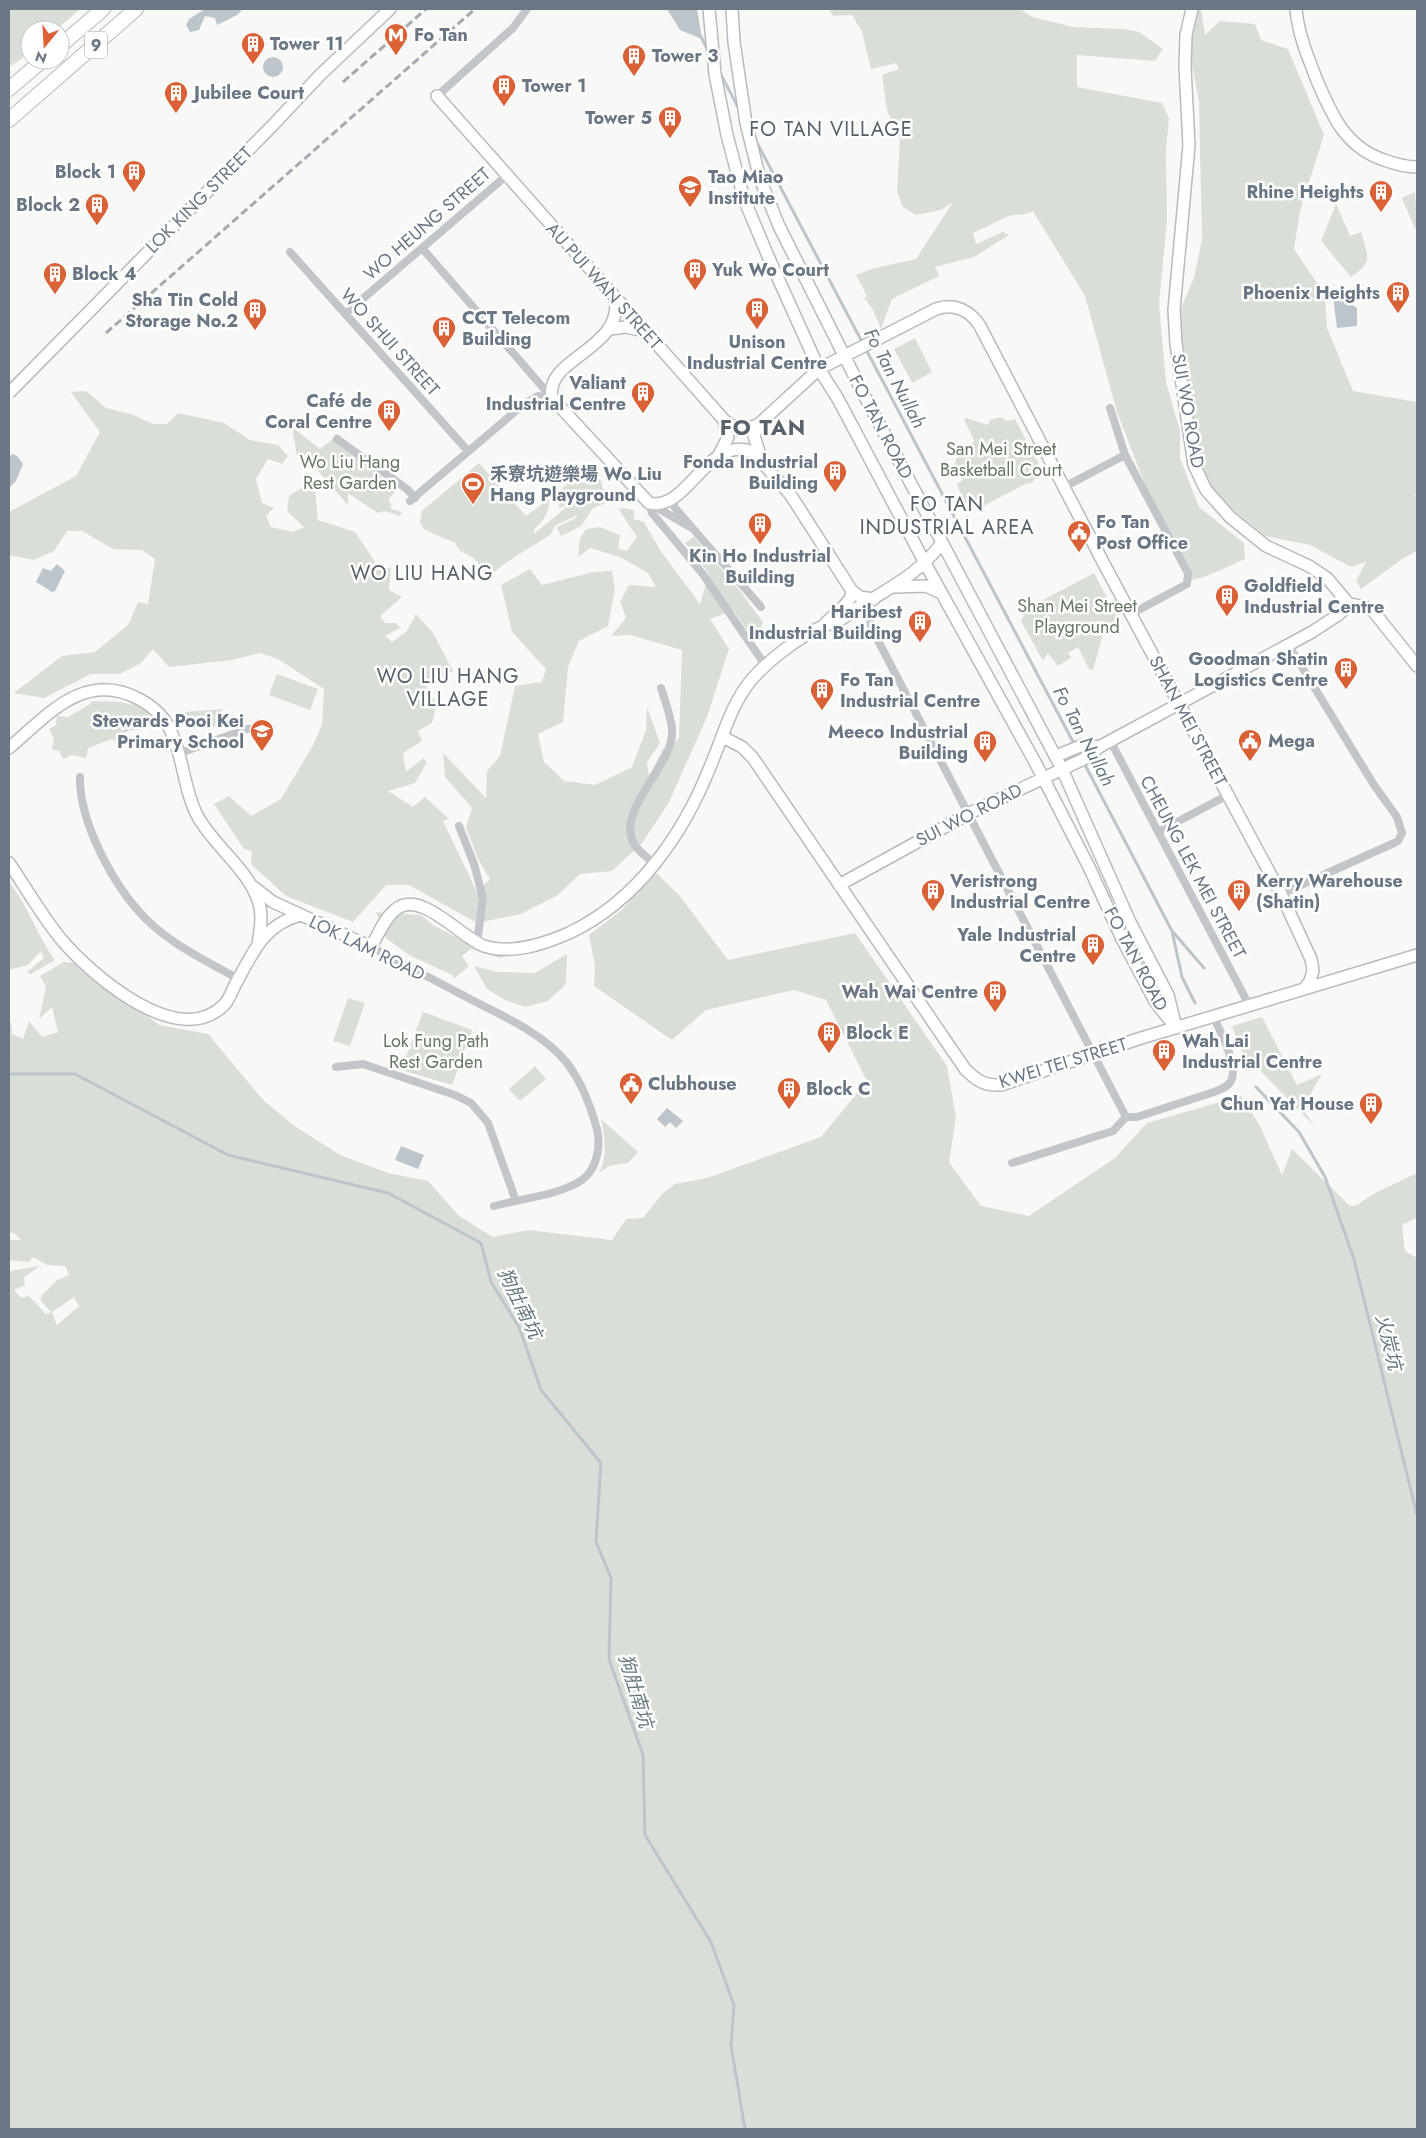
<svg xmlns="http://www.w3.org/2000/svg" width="1426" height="2138" font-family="Jost,'Noto Sans TC',sans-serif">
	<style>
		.green { fill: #d9dfd7; fill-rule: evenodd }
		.water { fill: #bcc5cb }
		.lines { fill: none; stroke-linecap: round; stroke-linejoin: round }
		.stream { stroke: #bcc5cb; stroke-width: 3 }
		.secondary-casing { stroke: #b7bbbf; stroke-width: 14 }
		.highway-casing { stroke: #b7babd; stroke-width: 16 }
		.street { stroke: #c2c5c9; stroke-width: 8 }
		.secondary { stroke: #fff; stroke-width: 11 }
		.highway { stroke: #fff; stroke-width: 14 }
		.rail { stroke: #a5aab0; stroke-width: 3; stroke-dasharray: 8 4; stroke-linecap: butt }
		.secondary-bridge-casing { stroke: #b7bbbf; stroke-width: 14; stroke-linecap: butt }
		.secondary-bridge { stroke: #fff; stroke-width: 11 }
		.labels { text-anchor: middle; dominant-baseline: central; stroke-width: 5; stroke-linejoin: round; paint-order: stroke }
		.shield { fill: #fff; stroke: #96a0aa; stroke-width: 1 }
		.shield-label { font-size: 16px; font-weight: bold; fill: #697785 }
		.poi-label { font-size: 18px; font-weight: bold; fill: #697785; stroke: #fff; text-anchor: start }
		.street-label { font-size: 18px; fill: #697785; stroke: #fff }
		.park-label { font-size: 18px; fill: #667763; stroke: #fff }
		.water-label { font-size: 19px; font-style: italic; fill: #657780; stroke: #fff }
		.quarter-label { font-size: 20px; letter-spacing: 1px; fill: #56616a; stroke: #fff }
		.district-label { font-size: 22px; font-weight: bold; letter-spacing: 1px; fill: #56616a; stroke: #fff }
	</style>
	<rect width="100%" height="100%" fill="#f8f8f6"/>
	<!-- green -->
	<path class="green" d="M9,9h71l-24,21h-26v23l-21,14z
		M829,9h191l12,8 41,10 51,2 15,3 24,17 -8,12 -78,-6v32l85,16 7,15 -3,32 1,71 -8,83 7,78 14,49v27l19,49 45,36 1,16 -38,17 -18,5v-15l-38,-66 -34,-88 -32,-116 -52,-85c-12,6 -19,2 -27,6 -11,5 -21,11 -33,16l3,11 27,-12 6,3 -35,22 -39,10 4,9 -47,23 -11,30 -9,-21 -8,-10 3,-2 -11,-21 15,-6 45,-10 37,-57 -12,8 -25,5 -13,-8 -6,-16 3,-52 -13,-29 -5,-35 17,-6 -3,-6 -25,6 -9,-37 -10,-17 -19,1z
		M1198,9h3l4,26 15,-14 35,3 6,16 27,9 36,86 -24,76 -6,38 31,46 2,33 26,63 64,11v92l-2,1 2,5v51l-15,8 -41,30 -5,-8 10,-19 -15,5 -41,-22 -45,-9 -45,-37 -18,-29 -9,-40 -11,-72 -1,-50 13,-30 8,-38 -3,-138 -12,-63z
		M1415,192l2,36 -2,1 -13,-31z
		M1336,204l14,32 11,-4c7,24 13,30 -10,45l-30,-36z
		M915,338l17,34 -20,11 -18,-34z
		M86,391l20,17 25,6 22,10h14l11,-11 46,10 26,17 28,5 10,11 -6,8 -14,-5 -12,20 6,24 12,5 -8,8 5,11 22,5 11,-5 -17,-16 2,-15 25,-16 4,40 37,12 19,28v10l17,-2 -2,22 13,7 -22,19 5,7h11l4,5 -15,8 7,6 15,-11 9,-17 17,19 20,38 -27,16 11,17 -5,19 -14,8 4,10 -19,12 3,19 17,-14 4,4 -12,21 -27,8 25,16 12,-10 24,22 -6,2 34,71 13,-13 -12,-20 -12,-32 6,-19 -27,-31 -2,-24 43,45 1,-27 13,-15 15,-70 27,-4 4,-13 -34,-37 -11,-47 29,-16 12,16 51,-13 19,-1 3,18 -7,37 -29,15 -11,26 -5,55 -25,12 6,28 20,19 31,4 37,-18 14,-37 1,-23 13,36 -13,19 2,14 14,-27 16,-10 3,-89 -52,-15 -19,1 15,-18 -6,-16 9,-17 27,2 -8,-14 -28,-16 -30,-9 -12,9 2,-19 6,-9 14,-2 20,8 -2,14 9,2 10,-14 -18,-27 3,-2 12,2v9l10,3 16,28 40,54 9,-30 -24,-31 9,-6 46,54 23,31 -4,10 -8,4 -18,-26 -23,9 19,30 -22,68 -39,87 -26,39 -30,28 -32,3 -22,21 -37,19 -44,9 -68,-38h-23l-33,37 -67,-26 -35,-32 1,-13 -8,-2 -30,-45 15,-8 22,20 30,-17 31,-52 10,-22 2,-36 -46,-30 -18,-6 -28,7 -63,7 -16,-18 -12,14 -21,11h-29l-47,24 -30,-5 48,-37 33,-4 33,-27 10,-23 10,2 7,-45 -13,-9 -29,-1 -31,-18h-15l-13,20 -20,9 -25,-5v-43l67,-36 24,-44 -29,-40z
		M1000,417l7,4 8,-2 29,55 -11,6 1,2 -9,2 -47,25 -3,-5 -4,2 -7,-2 -7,-20 6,-4 -8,-17 4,-11 13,-6 2,-6 -10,-20 2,-2 22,7 2,-5z
		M292,427l28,22 18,-14 58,56 -7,8v4h2v6l11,3 -2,4 -15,-5 -7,2 -30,-20v12l-2,-2 -33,-38 2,-2 -12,-9 -6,2z
		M479,463l47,53 23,-17c2,11 -7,24 -15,30v5l36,-30 -11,4v-4l8,-6 -7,-7 11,-11 13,3 11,-10 7,10v4l12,13 -21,8 -12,18 -20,10 -4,-9 19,-9 1,-3 -22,11 -5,9 -43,27 -19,15 -13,-18 -16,-9 -4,-7 -30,-13 -5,-8 2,-11z
		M1094,573l26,50 -1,3 -16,8 -10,36 -4,-1 -11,-22 -10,6 3,5 -13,8 -10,-13 -5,8 -22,-40 6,-12h4l1,-3z
		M277,674l41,15 -8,21 -41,-15z
		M92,701l29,1 11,3 3,-4 15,10 -8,19h-11l-13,6 -2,6 -4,-3 -24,9 -2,10 -14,-3 -9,4 -4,-8 -7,-2 2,-10 -5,-10 7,-4 1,-9 11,1 22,-13z
		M222,709l2,17 -37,3 -2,-17z
		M654,871l25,24 49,65 127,-27 92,133 9,51 -7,45 32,44 48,10 86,-58 32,-35 94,-27 18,28 23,51 10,-26 58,57 7,-1 18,-12 42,-20v45l-15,7 3,26 12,7v871h-1408v-862l1,4 30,-5 -16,11 1,8 -11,5 7,8 8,-2 17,18 5,-2 -10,-11v-5l15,-15 13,-6 -4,-9 -18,-1 -14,-8 -4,5 -20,-2v-25l2,5h10l-6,-6 -6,-2v-181l2,-3 -2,-2v-24h2l1,12 11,5 6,-18 13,16 16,-5 -6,-25 -13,12 7,-32 -6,-11 24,-14 14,1 81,62 49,9 56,67 32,26 44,28 48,18 40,8 31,35 34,21 35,-7 84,10 14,-21 17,-1 19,-24 13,-10 32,-6 114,-41 46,-56 -41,-81 -32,-10 -88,20 -34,30 -78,-54 1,-20 -6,-31 34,-26zM74,1297l5,9 -22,19 -5,-13z
		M9,882c19,23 28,54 46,78l-24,14 -4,-2 17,-14 -3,-7 -13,14 -19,5z
		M376,912l45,3 12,10 34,18 49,10 -16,5 -29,-9 -9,7 7,10 -15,13 -2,-4 -43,-20 -23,-17z
		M567,954l-1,30 -18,17 -23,6 -20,-7 -18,-11 -13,-23 23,6 38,1z
		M348,998l17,5 -15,43 -17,-5z
		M423,1012l49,18 -20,55 -51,-15z
		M1262,1017l35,68 25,-11 -11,19 -6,19 10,15 -73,-75 -10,-26z
		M535,1066l11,13 -26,22 -11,-12z
		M601,1119l37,33 -10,11 -19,3 -10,7c9,-18 6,-35 2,-54z"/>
	<!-- water -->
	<path class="water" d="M205,9h38l-6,6 -20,10 -2,-7 -10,-2 -6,14 -9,2 -4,-7 3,-6z
		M667,9h30l5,30 -22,-9z
		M263 67a10 10 0 1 1 20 0a10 10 0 1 1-20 0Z
		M1347,294l1,8 9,6v18l-20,2 -4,-31z
		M12,454l5,2 6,8 -7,17 -7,7v-31z
		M57,564l8,7 -10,20 -3,1 -16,-10 7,-14 8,3z
		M667,1108l16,13 -7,7 -6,-6 -5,5 -8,-8z
		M401,1146l23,9 -6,14 -23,-9z"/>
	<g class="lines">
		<!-- stream -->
		<path class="stream" d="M700,35l9,17
			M720,73l19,36
			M755,139l326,618
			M1084,763l88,168 10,46 13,26
			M1173,932l31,36
			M9,1074h66l153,81 160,38 93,50 10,39 28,45 22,63 60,73 -5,79 15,36 -2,81 34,96 2,80 66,107 23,63 -3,40 14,84
			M1256,1087l43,45 26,45 29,82 63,256"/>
		<!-- secondary casing -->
		<g class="secondary-casing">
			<path id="secondary" d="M709,9l6,65 12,61 17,64 24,57 51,113 19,30 87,164 111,201 53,103 33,72 34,64 20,25
				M732,9l2,33 12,81 14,56 19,47 85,169 198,374 68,153 38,73 7,28
				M1192,9l-6,26 -1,32 4,78 -15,165 2,34 18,121 12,25 24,27 36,29 43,20 18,12 22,26
				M1296,9c2,24 11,46 20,69 15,36 29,69 68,82 11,4 22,7 33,7
				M437,96l287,324c12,10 21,11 35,4
				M273,125l47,-50 70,-66
				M615,297c10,53 -71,60 -63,101l97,105c40,9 57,-69 104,-51l37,42 62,97 8,6 14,2
				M610,329l16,-2 19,4
				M719,455l9,-18 -4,-17
				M761,458l-7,-22 5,-12 60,-55 117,-60c18,-6 34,1 44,17l124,238 177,330 30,65 2,11 -3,11 -5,7
				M896,587l30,-1 15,7
				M1349,604l17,3 7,4 44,55
				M823,626c8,-10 29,-22 29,-35
				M723,737l19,10 11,11 212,311c11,11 19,17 36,16l137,-46 279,-84
				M9,748c39,-33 75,-78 130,-49 15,8 27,19 33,35 12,27 12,57 26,83 17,30 51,53 61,86 4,13 1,28 -1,41
				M1056,756l27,-11 16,2
				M9,863c17,25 32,51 51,75 30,36 118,113 164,67 5,-5 8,-14 11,-20 18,-32 27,-59 65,-70
				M251,885l22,17 98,45c7,-12 13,-28 24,-37 25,-22 65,27 89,36 28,9 60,-2 85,-13 68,-32 114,-98 141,-166 13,-30 21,-64 43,-89 16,-18 47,-42 70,-52 5,-2 10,-2 15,-5 8,-4 15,-11 23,-15 33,-21 56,-31 81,-63
				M839,885l131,-72 118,-56 11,-10 213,-115 26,-17 11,-11"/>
		</g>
		<!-- highway casing -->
		<g class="highway-casing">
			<path id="highway" d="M60,46l43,-37
				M9,89l34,-29
				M9,120l127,-111"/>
		</g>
		<!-- street -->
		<path class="street" d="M437,96l76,-68 14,-19
			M422,248l130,150
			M290,252l178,199
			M345,314l161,-138
			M1110,408l15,47 63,118 -1,11 -56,30
			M337,439l70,50 8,9
			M1064,487l61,-32
			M671,499l4,9 86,99
			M410,501l114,-97 14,-8 14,2
			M649,503l3,10 50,60 63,92
			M649,503l41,24
			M874,599l-5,10 2,18 255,490h11l77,-25c7,-3 14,-5 17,-11 8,-15 -11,-50 -18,-65
			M1111,742l138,263
			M180,753l67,-24 22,-1
			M80,777c-1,45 34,110 66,142 26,26 61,42 92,60
			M459,826l15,38 9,34 -6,45
			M1158,832l70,-37
			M653,863c-6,-6 -15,-12 -19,-19 -19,-36 41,-78 38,-115 -1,-13 -7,-28 -11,-41
			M1281,894l111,-50 6,-3 4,-8 -5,-16 -23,-32 -85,-139
			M371,947c34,18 68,36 101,53 33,17 72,34 95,63 15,20 23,42 30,66 4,17 0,40 -15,51 -22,15 -62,19 -88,26
			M336,1067l27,-3 92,31 16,8 17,20 28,78
			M1012,1163l101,-32 13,-14"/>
		<!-- secondary -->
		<use href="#secondary" class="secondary"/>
		<!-- highway -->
		<use href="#highway" class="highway"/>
		<!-- rail -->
		<path class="rail" d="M343,82l83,-73
			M106,333l369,-324"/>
		<!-- secondary-bridge casing -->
		<g class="secondary-bridge-casing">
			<path id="secondary-bridge" d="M9,393l264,-268"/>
		</g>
		<!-- secondary-bridge -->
		<use href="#secondary-bridge" class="secondary-bridge"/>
	</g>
	<!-- icons -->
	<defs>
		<g id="metro-pin" transform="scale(1.25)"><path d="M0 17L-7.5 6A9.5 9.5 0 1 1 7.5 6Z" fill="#d96135" stroke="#fff"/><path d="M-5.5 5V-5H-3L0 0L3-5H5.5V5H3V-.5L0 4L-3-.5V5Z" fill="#fff"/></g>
		<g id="building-pin" transform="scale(1.25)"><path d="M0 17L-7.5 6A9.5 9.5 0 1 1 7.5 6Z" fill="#d96135" stroke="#fff"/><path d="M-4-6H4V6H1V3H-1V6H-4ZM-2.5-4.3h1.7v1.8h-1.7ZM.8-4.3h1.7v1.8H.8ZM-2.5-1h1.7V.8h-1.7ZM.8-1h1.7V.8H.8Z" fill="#fff"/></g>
		<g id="university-pin" transform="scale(1.25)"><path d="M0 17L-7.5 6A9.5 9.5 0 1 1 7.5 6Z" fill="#d96135" stroke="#fff"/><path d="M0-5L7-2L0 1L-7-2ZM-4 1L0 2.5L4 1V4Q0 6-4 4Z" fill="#fff"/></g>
		<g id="stadium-pin" transform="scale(1.25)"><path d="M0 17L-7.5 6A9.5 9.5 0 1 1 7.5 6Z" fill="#d96135" stroke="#fff"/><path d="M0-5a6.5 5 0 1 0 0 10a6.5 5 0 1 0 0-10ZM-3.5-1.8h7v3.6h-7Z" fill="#fff"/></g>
		<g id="civic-pin" transform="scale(1.25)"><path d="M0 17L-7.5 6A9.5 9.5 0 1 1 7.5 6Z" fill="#d96135" stroke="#fff"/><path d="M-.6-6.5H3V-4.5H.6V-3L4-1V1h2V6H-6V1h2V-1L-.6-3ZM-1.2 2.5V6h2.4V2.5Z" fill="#fff"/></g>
		<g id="school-pin" transform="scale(1.25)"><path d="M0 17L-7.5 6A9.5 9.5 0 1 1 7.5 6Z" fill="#d96135" stroke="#fff"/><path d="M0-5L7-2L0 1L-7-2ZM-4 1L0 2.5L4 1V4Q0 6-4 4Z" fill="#fff"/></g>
	</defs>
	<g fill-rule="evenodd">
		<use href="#metro-pin" x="396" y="35"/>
		<use href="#building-pin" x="253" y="44"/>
		<use href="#building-pin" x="634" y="56"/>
		<use href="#building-pin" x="504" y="86"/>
		<use href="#building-pin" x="176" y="93"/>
		<use href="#building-pin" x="670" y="118"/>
		<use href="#building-pin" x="134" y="172"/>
		<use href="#university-pin" x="690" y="187"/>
		<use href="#building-pin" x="1381" y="192"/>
		<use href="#building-pin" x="97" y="205"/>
		<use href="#building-pin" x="695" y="270"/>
		<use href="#building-pin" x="55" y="274"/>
		<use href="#building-pin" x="1398" y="293"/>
		<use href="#building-pin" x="757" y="309"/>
		<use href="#building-pin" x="255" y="310"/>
		<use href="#building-pin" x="444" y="328"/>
		<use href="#building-pin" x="643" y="393"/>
		<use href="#building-pin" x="389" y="411"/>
		<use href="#building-pin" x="835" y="472"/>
		<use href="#stadium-pin" x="473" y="484"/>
		<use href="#building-pin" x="760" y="524"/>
		<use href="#civic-pin" x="1079" y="532"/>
		<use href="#building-pin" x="1227" y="596"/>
		<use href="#building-pin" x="920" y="622"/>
		<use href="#building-pin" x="1346" y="669"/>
		<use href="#building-pin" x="822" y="690"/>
		<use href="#school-pin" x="262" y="731"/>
		<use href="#civic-pin" x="1250" y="741"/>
		<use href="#building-pin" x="985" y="742"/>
		<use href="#building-pin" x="933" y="891"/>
		<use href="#building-pin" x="1239" y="891"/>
		<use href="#building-pin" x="1093" y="945"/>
		<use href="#building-pin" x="995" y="992"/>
		<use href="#building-pin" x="829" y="1033"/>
		<use href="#building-pin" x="1164" y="1051"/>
		<use href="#civic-pin" x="631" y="1084"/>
		<use href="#building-pin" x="789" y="1089"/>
		<use href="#building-pin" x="1371" y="1104"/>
	</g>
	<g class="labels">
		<!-- shield labels -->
		<rect class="shield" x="85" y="31.5" width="22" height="27" rx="4"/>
		<g class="shield-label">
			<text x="96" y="45">9</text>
		</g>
		<!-- poi labels -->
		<g class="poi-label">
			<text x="414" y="35">Fo Tan</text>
			<text x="270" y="44">Tower 11</text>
			<text x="652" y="56">Tower 3</text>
			<text x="522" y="86">Tower 1</text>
			<text x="194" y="93">Jubilee Court</text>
			<text x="652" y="118" text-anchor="end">Tower 5</text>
			<text x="116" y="172" text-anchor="end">Block 1</text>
			<text x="708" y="177">Tao Miao<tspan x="708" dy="21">Institute</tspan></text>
			<text x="1364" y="192" text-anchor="end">Rhine Heights</text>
			<text x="80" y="205" text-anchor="end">Block 2</text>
			<text x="712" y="270">Yuk Wo Court</text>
			<text x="72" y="274">Block 4</text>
			<text x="1380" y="293" text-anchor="end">Phoenix Heights</text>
			<text x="238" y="300" text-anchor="end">Sha Tin Cold<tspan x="238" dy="21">Storage No.2</tspan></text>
			<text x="462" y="318">CCT Telecom<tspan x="462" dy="21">Building</tspan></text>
			<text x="757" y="342" text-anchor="middle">Unison<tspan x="757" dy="21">Industrial Centre</tspan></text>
			<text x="626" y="383" text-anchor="end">Valiant<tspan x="626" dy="21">Industrial Centre</tspan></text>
			<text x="372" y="401" text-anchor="end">Café de<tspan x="372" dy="21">Coral Centre</tspan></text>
			<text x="818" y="462" text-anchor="end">Fonda Industrial<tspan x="818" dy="21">Building</tspan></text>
			<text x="490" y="474">禾寮坑遊樂場 Wo Liu<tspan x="490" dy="21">Hang Playground</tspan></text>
			<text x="1096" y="522">Fo Tan<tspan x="1096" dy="21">Post Office</tspan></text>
			<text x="760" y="556" text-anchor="middle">Kin Ho Industrial<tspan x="760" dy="21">Building</tspan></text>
			<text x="1244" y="586">Goldfield<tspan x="1244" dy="21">Industrial Centre</tspan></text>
			<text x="902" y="612" text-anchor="end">Haribest<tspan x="902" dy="21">Industrial Building</tspan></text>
			<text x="1328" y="659" text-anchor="end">Goodman Shatin<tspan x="1328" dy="21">Logistics Centre</tspan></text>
			<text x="840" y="680">Fo Tan<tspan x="840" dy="21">Industrial Centre</tspan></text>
			<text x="244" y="721" text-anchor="end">Stewards Pooi Kei<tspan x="244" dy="21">Primary School</tspan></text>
			<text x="968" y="732" text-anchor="end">Meeco Industrial<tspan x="968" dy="21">Building</tspan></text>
			<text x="1268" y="741">Mega</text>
			<text x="950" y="881">Veristrong<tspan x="950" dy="21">Industrial Centre</tspan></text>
			<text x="1256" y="881">Kerry Warehouse<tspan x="1256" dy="21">(Shatin)</tspan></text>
			<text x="1076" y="935" text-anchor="end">Yale Industrial<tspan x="1076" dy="21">Centre</tspan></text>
			<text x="978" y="992" text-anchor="end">Wah Wai Centre</text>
			<text x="846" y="1033">Block E</text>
			<text x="1182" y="1041">Wah Lai<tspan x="1182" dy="21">Industrial Centre</tspan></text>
			<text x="648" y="1084">Clubhouse</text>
			<text x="806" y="1089">Block C</text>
			<text x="1354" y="1104" text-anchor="end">Chun Yat House</text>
		</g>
		<!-- street labels -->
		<g class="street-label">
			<text transform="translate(199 200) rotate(-45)">LOK KING STREET</text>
			<text transform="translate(427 224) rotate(-41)">WO HEUNG STREET</text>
			<text transform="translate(604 286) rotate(48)">AU PUI WAN STREET</text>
			<text transform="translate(390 342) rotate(48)">WO SHUI STREET</text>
			<text transform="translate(1188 411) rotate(80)">SUI WO ROAD</text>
			<text transform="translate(881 427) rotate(62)">FO TAN ROAD</text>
			<text transform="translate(1188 721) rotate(62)">SHAN MEI STREET</text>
			<text transform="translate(969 815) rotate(-27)">SUI WO ROAD</text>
			<text transform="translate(1193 867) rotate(62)">CHEUNG LEK MEI STREET</text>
			<text transform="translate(367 948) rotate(26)">LOK LAM ROAD</text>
			<text transform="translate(1136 959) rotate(62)">FO TAN ROAD</text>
			<text transform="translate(1063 1063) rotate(-17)">KWEI TEI STREET</text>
		</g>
		<!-- park labels -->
		<g class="park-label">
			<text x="1001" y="449">San Mei Street<tspan x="1001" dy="21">Basketball Court</tspan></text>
			<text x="350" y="462">Wo Liu Hang<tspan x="350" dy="21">Rest Garden</tspan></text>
			<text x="1077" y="606">Shan Mei Street<tspan x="1077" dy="21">Playground</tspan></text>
			<text x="436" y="1041">Lok Fung Path<tspan x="436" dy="21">Rest Garden</tspan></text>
		</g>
		<!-- water labels -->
		<g class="water-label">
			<text transform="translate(895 378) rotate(62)">Fo Tan Nullah</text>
			<text transform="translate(1084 736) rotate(62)">Fo Tan Nullah</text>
			<text transform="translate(520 1303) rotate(64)">狗肚南坑</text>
			<text transform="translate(1389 1342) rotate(76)">火炭坑</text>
			<text transform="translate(636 1691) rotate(73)">狗肚南坑</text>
		</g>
		<!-- quarter labels -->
		<g class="quarter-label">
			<text x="831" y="129">FO TAN VILLAGE</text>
			<text x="947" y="504">FO TAN<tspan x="947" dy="23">INDUSTRIAL AREA</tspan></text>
			<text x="422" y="573">WO LIU HANG</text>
			<text x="448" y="676">WO LIU HANG<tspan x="448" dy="23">VILLAGE</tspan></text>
		</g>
		<!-- district labels -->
		<g class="district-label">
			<text x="763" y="427">FO TAN</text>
		</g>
	</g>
	<!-- border -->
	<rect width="1426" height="2138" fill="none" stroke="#697785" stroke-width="20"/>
	<!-- north arrow -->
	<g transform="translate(45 45) rotate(198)"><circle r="24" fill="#ffffff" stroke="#c3c9ce"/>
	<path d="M0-4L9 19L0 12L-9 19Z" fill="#d96135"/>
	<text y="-8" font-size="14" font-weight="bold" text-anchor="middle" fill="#697785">N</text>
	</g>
</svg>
